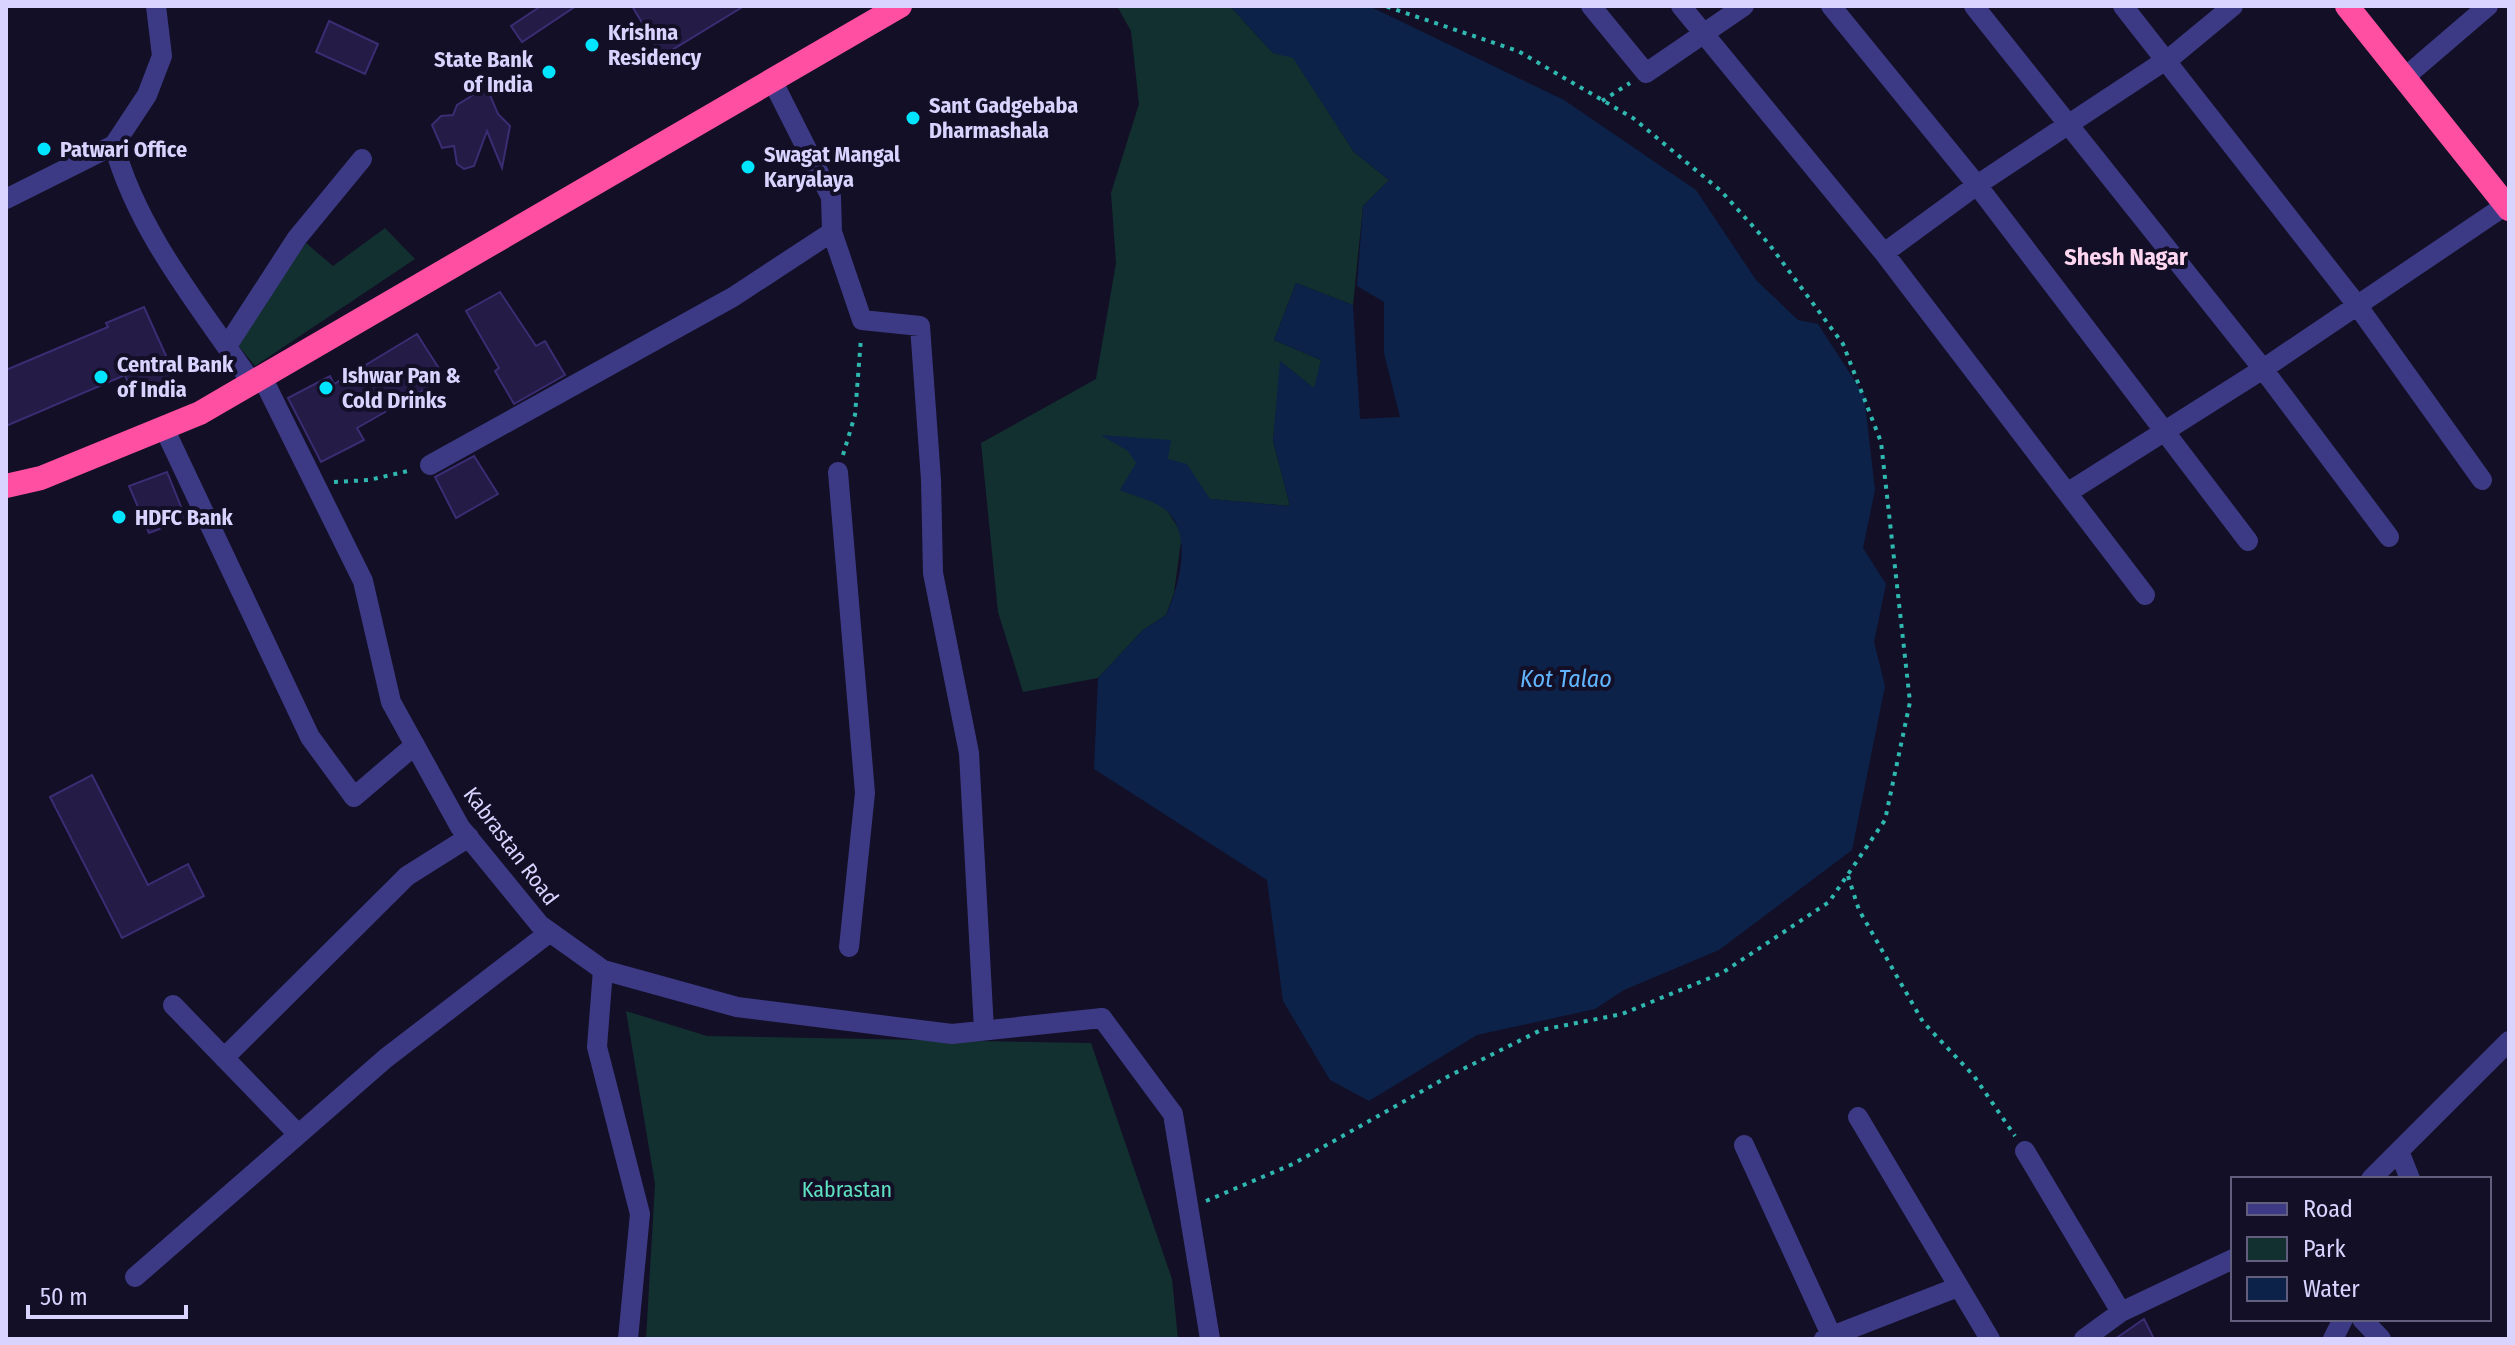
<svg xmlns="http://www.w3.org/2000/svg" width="2515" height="1345" font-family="'Fira Sans Condensed',sans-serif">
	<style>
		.green { fill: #12302f }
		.water { fill: #0c2248 }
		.building { fill: #241b47; stroke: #3b2d73; stroke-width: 2 }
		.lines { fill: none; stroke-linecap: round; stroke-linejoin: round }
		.path { stroke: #2fb8b0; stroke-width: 4; stroke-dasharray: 4 6; stroke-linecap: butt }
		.minor { stroke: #3d3a85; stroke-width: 20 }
		.highway { stroke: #ff4fa3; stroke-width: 24 }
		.poi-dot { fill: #00e5ff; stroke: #130f26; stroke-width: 3 }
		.labels { text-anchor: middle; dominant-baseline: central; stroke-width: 8; stroke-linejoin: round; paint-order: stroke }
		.poi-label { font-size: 22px; font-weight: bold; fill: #d9d4ff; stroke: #130f26; text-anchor: start }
		.street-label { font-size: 22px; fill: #d9d4ff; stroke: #130f26 }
		.park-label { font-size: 22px; fill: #5fe0c0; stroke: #130f26 }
		.neighbourhood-label { font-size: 24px; font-weight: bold; fill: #ffd6f0; stroke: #130f26 }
		.water-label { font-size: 24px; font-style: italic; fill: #62b6ff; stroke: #130f26 }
	</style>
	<rect width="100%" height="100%" fill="#130f26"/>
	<!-- green -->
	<path class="green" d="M1117,6h113l43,47 20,4 61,95 35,28 -26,26 -10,99 -57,-22 -22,57 47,20 -6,29 -34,-27 -8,79 17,65 -80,-7 -43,11 15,24 -8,59 -8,22 -23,15 -45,48 -75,14 -25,-80 -17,-169 115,-64 20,-116 -5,-70 28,-89 -8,-73z
		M385,228l30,31 -160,107 -19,-23 70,-100 27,23z
		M626,1011l81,25 384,7 81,236 6,60h-532l9,-155z"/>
	<!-- water -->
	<path class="water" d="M1230,6h139l195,94 132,90 60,90 42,40 20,4 46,71 11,95 -12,58 23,36 -12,58 11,44 -33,164 -133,100 -95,40 -29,19 -118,26 -108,66 -39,-21 -47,-79 -16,-121 -173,-111 4,-91 45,-48 23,-15c13,-28 27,-80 1,-104 -11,-10 -33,-15 -47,-21l16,-27 -8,-12 -27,-16 70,5 -3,19 19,5 23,35 80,7 -17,-65 7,-80 34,27 7,-28 -47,-20 22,-57 57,22 7,114 40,-2 -16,-64v-51l-27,-16 6,-80 26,-26 -35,-28 -61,-94 -20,-5z"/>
	<!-- building -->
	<path class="building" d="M541,6h35l-54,36 -11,-16z
		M632,6h112l-82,50z
		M329,21l49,23 -13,30 -49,-22z
		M478,92l12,3 8,19 12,12 -8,42 -15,-37 -13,35 -10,3 -7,-5 -3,-18 -12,2 -10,-23 9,-9 12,-1 4,-10z
		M500,292l36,54 9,-5 20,34 -51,29 -19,-33 4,-3 -33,-57z
		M144,307l32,71 -43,18 -8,-21 -119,51v-56l102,-43 -2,-4z
		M417,334l28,44 -88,50 7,12 -43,22 -33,-64 42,-22 4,8z
		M474,456l24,38 -42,24 -21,-41z
		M167,472l19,47 -37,14 -20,-47z
		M92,775l56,110 40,-21 16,32 -82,42 -72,-141z
		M2144,1319l10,20h-39z"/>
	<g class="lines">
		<!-- path -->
		<path class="path" d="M1602,101l28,-18
			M843,455l12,-40 6,-77
			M334,482l35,-2 43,-10
			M1848,876l11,34 64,112 51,54 41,60
			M1206,1201l87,-37 156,-88 92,-46 81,-16 100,-41 107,-71 56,-82 25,-118 -29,-260 -38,-98 -74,-100 -48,-53 -88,-73 -115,-67 -133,-45"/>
		<!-- minor -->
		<path class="minor" d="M156,6l6,50 -15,39 -33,50c24,88 87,163 138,238
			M1591,6l55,67 98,-67
			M1681,6l203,247 261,342
			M1831,6l146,179 271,356
			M1974,6l289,363 126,168
			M2123,6l234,299 125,175
			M2404,78l84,-72
			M772,80l59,117 1,35 30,88 58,6 11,154 2,93 36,180 15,277
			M6,199l108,-54
			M1884,253l93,-68 198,-131 58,-48
			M227,346l70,-108 65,-79
			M262,377l101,204 28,121 69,125 80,98 63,45 134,37 215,27 150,-16 71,96 37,225
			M164,428l146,309 44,60 61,-52
			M430,465l303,-168 99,-65
			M838,472l27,321 -16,154
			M2067,493l196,-124 243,-164
			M603,970l-6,77 43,167 -12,125
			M173,1005l124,128
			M224,1058l183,-182 62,-39
			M1858,1117l132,222
			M1744,1145l89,194
			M2025,1151l96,161
			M2399,1151l11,28
			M2371,1179l138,-138
			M135,1277l251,-219 164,-126
			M2362,1319l19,20
			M1824,1339l134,-52
			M2084,1339l37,-27 112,-53
			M2333,1339l10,-20"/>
		<!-- highway -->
		<path class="highway" d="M2347,6l162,203
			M6,486l35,-8 159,-65 700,-407"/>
	</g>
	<!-- markers -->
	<g class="poi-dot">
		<circle cx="592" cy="45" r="8"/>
		<circle cx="549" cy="72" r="8"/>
		<circle cx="913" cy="118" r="8"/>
		<circle cx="44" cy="149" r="8"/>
		<circle cx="748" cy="167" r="8"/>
		<circle cx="101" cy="377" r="8"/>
		<circle cx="326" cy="388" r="8"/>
		<circle cx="119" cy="517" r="8"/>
	</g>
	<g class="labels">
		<!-- poi labels -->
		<g class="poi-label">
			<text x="608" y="32">Krishna<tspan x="608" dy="25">Residency</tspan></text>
			<text x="533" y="59" text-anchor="end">State Bank<tspan x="533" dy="25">of India</tspan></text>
			<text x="929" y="105">Sant Gadgebaba<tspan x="929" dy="25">Dharmashala</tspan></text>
			<text x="60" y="149">Patwari Office</text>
			<text x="764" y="154">Swagat Mangal<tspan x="764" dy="25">Karyalaya</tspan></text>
			<text x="117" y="364">Central Bank<tspan x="117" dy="25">of India</tspan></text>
			<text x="342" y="375">Ishwar Pan &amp;<tspan x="342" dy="25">Cold Drinks</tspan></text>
			<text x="135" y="517">HDFC Bank</text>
		</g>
		<!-- street labels -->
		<g class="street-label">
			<text transform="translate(511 846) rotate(53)">Kabrastan Road</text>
		</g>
		<!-- park labels -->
		<g class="park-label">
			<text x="847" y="1189">Kabrastan</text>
		</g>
		<!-- neighbourhood labels -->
		<g class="neighbourhood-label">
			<text x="2126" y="257">Shesh Nagar</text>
		</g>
		<!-- water labels -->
		<g class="water-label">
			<text x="1566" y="679">Kot Talao</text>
		</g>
	</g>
	<!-- border -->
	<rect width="2515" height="1345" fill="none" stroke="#d9d4ff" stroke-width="16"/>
	<!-- legend -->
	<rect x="2231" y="1177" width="260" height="144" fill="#130f26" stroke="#625e7d" stroke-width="2"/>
	<rect x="2247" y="1203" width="40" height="12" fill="#3d3a85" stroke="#625e7d" stroke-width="2"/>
	<text x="2303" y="1217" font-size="24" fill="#d9d4ff">Road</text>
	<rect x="2247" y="1237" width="40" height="24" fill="#12302f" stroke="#625e7d" stroke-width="2"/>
	<text x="2303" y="1257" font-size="24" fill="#d9d4ff">Park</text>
	<rect x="2247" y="1277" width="40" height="24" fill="#0c2248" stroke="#625e7d" stroke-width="2"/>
	<text x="2303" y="1297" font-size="24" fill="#d9d4ff">Water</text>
	<!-- scale -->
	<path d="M28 1305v12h158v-12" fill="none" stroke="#d9d4ff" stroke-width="4"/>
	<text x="40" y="1305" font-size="24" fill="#d9d4ff" stroke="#130f26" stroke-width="6" paint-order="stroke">50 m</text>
</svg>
